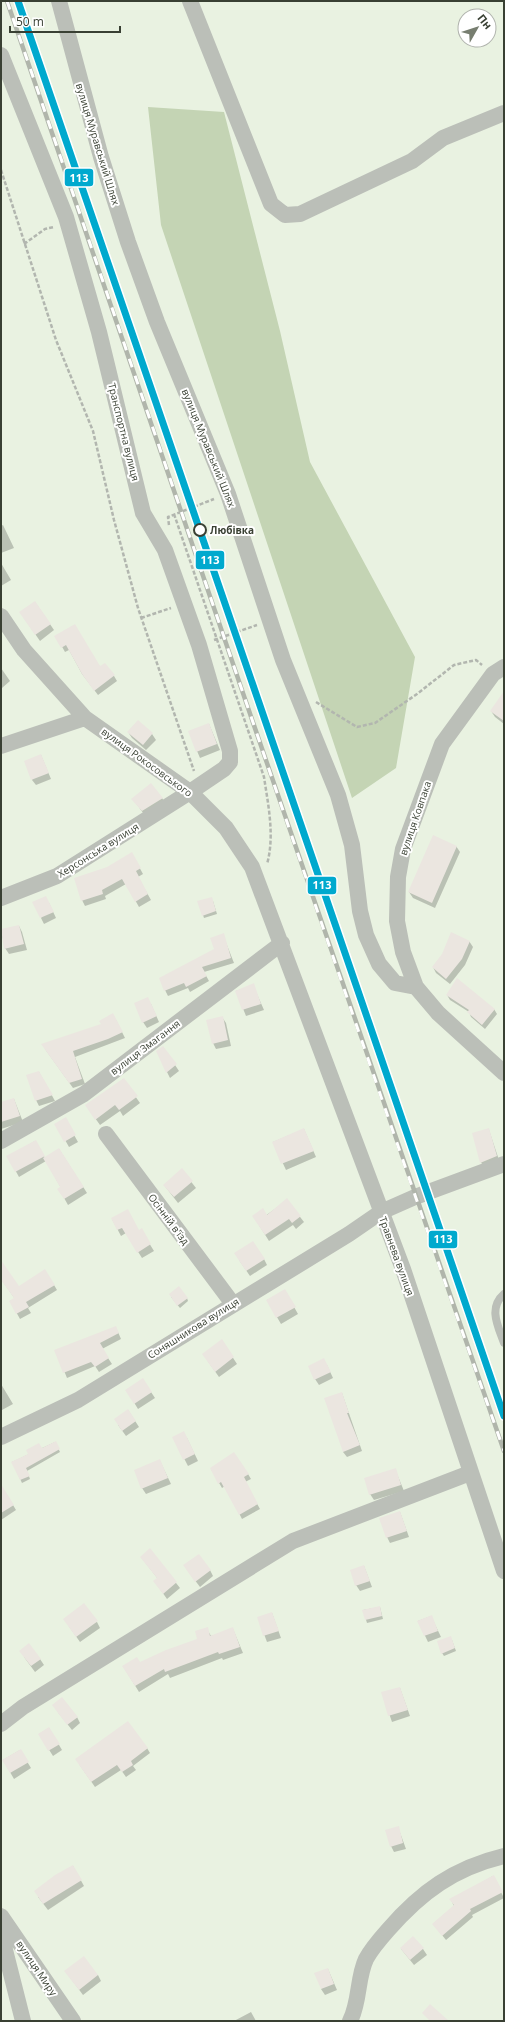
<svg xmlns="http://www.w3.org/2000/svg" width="505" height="2022" font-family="'Open Sans',sans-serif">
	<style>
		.forest { fill: #c4d4b4 }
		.shadow { fill: #0003 }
		.building { fill: #ebe6e0 }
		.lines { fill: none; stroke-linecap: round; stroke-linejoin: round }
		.path { stroke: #b2b6af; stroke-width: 2.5; stroke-dasharray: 4 2; stroke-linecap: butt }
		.service { stroke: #bbbfb8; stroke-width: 8 }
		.minor { stroke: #bbbfb8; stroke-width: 16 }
		.rail-casing { stroke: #b0b5ab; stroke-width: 4.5 }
		.rail { stroke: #fff; stroke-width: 3; stroke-dasharray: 9; stroke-linecap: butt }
		.rail-1-casing { stroke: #fff; stroke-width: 10 }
		.rail-1 { stroke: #00a9ce; stroke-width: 7 }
		.stop-dot { fill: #fff; stroke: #394033; stroke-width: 2 }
		.labels { text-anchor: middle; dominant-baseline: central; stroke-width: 4; stroke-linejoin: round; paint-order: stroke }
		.street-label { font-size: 10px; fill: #394033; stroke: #fff }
		.stop-label { font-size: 10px; font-weight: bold; fill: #394033; stroke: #fff; text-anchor: start }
		.line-badge { stroke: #fff; stroke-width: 1.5 }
		.badge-label { font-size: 11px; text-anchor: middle; font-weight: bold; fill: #fff }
	</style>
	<rect width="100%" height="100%" fill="#e9f2e1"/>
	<!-- forest -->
	<path class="forest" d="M148,107l76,5 56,219 30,131 105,195 -19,111 -44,30 -191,-573z"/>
	<!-- shadow -->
	<path class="shadow" d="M3,525l11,23 -13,5v-27z
		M1,563l10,17 -10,6z
		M35,602l19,28 -14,11 -16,-23z
		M56,636l58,40 3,5 -19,14 -16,-21 -13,-24 -4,2z
		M1,668l9,13 -8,7 -1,-1z
		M504,700v24l-9,-7 -4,-6z
		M138,721l14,13 4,6 -10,10 -14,-12 -4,-6z
		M209,724l11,26 -20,8 -11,-26z
		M41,755l10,24 -15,6 -4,-5z
		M162,798l4,6 -20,13 -13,-18z
		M456,846l4,6 -25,56 -22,-10 -4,-6z
		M132,854l11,20 -5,3 13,23 -12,7 -13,-23 -21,12 1,3 -21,7 -3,-6 25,-32z
		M213,901l4,13 -13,4 -1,-3z
		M49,903l7,15 -12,6 -3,-6z
		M19,926l3,6 5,18 -18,4 -4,-6 -4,-18z
		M223,935l11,28 -30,9 5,9 -19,11 -2,-4 -20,8 -3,-6 50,-41z
		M469,941l4,6 -8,18 -15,19 -14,-11 -3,-6z
		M253,985l11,25 -18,6 -10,-25z
		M447,995l47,14 3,5 -12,15 -14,-12 -2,-5 -19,-12z
		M151,1004l8,18 -12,6 -4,-6z
		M222,1017l4,6 5,23 -15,3 -3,-6z
		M116,1020l9,18 -50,19 10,27 -12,4 -28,-39z
		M163,1047l16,24 -9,7 -3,-6z
		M39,1072l16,29 -16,5 -3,-6z
		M123,1079l17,24 -17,13 -3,-5 -20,14 -10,-14z
		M14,1099l9,23 -22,7v-26z
		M65,1119l13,23 -9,5 -13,-23z
		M304,1129l12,28 -30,13 -13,-28z
		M489,1130l11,33 -16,5 -3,-6z
		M35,1141l10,17 14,-9 28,44 -19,12 -9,-16 2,-1 -15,-27 -27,16 -11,-20z
		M182,1170l14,18 -18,15 -14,-18z
		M287,1200l17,22 -8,7 -3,-4 -24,16 -12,-19z
		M112,1219l27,12 2,-1 13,21 -12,7 -16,-25 -5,3z
		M264,1259l3,6 -17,11 -11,-16z
		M1,1264l17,23 36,-2 3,5 -29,18 3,5 -11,6 -10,-18 5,-2 -14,-20z
		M285,1291l13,23 -17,10 -14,-24z
		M171,1297l16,1 1,3 -8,7z
		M118,1332l3,7 -19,10 10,15 -13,8 -4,-6 -28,12 -11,-27z
		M222,1341l15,23 -18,13 -12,-17z
		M327,1365l6,13 -14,7 -4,-6z
		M1,1384l12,20 -11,6 -1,-2z
		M151,1392l4,6 -17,11 -8,-13z
		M342,1393l20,58 -15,6 -4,-5z
		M128,1410l11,17 -13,9 -8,-11z
		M173,1437l14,1 11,23 -10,5z
		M55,1442l5,10 -33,19 3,8 -8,4 -10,-21z
		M160,1461l11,23 -25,10 -4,-6z
		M211,1469l37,5 3,5 -6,3 15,27 -18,10 -17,-33 -3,2z
		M395,1469l9,22 -30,9 -4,-6z
		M7,1495l9,15 -15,10v-21z
		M400,1512l9,25 -19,6 -3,-6z
		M150,1550l30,38 -13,11 -12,-17 3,-3 -17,-22z
		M364,1566l8,21 -12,4 -4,-6z
		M210,1570l3,6 -13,11 -12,-16z
		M380,1607l3,12 -16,4 -4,-13z
		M272,1613l9,25 -14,4 -9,-24z
		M431,1616l10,21 -13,5 -10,-21z
		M97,1622l3,6 -20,14 -12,-17z
		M207,1629l4,7 22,-7 10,24 -20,7 -1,-2 -52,20 -2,-4 -29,18 -16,-26 17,-2 58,-24z
		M452,1640l4,11 -12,5 -2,-3z
		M24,1657l16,2 4,6 -9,7z
		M400,1688l10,28 -18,6 -10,-29z
		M57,1711l20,6 3,6 -8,7z
		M49,1728l13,22 -9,6 -14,-22z
		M147,1748l3,5 -17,13 3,4 -10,7 -5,-7 -26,17 -16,-23z
		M20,1750l11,18 -17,11 -11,-19z
		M398,1827l8,22 -12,3 -3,-6z
		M73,1866l11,20 -36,24 -10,-13z
		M493,1876l11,22 -32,17 1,2 -27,23 -13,-16 21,-18 -3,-6z
		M401,1949h22l4,6 -13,10z
		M328,1969l9,21 -12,5 -4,-6z
		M66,1972l32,3 3,6 -18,14z
		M251,2012l5,9h-22z"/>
	<!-- building -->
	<path class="building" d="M35,601l16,23 -16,11 -16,-23z
		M75,624l25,42 5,-3 10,12 -21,16 -12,-17 -16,-29 -5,3 -7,-12z
		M504,691v30l-14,-10z
		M138,720l15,13 -10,12 -16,-13z
		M209,723l8,21 -21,8 -8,-21z
		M41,754l8,19 -18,7 -7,-19z
		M151,783l12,15 -21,13 -11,-12z
		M433,835l24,11 -25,57 -24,-11z
		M132,852l9,16 -5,3 12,23 -13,8 -13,-23 -20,11 1,4 -22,7 -7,-23 33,-11z
		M46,896l8,16 -14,6 -8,-16z
		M212,897l4,14 -14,5 -5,-15z
		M19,925l5,19 -20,5 -3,-20z
		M451,932l19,9 -8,18 -16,20 -14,-12 10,-13z
		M224,933l7,25 -29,9 5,9 -21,11 -2,-4 -20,8 -5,-13 55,-29 -4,-11z
		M457,978l38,31 -13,16 -15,-13 2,-2 -23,-15z
		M254,983l7,21 -19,6 -7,-19z
		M148,997l9,19 -15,7 -8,-20z
		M113,1013l10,19 -15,7 -35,12 9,28 -13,4 -28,-39 60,-20 -2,-3z
		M223,1016l5,24 -16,4 -6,-24z
		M163,1046l14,18 -11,9 -10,-22z
		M39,1071l14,24 -18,6 -9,-26z
		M124,1078l14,18 -19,14 -4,-5 -20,15 -10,-15z
		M14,1098l6,18 -19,6v-20z
		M66,1117l10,18 -12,7 -10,-18z
		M304,1128l10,23 -33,13 -9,-22z
		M489,1128l8,28 -17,7 -8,-30z
		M36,1140l9,16 -30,16 -9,-16z
		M59,1148l25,39 -20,12 -7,-10 3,-2 -17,-29z
		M182,1168l11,13 -19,16 -11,-12z
		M287,1198l14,18 -9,7 -3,-4 -24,16 -13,-19 11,-8 4,7z
		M128,1209l11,21 3,-2 9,16 -14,9 -15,-25 -5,2 -6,-12z
		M253,1241l12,18 -19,12 -12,-18z
		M1,1260l18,26 26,-17 10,16 -29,17 3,5 -13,7 -7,-13 5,-3 -13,-18z
		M179,1286l9,12 -11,8 -8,-12z
		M285,1289l11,18 -20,11 -10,-18z
		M116,1326l3,7 -19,10 9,15 -14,9 -4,-5 -28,11 -9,-23z
		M222,1339l12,18 -19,15 -13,-18z
		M324,1358l7,14 -17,8 -6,-14z
		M143,1378l9,14 -18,12 -9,-14z
		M342,1392l7,21h-2l13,32 -17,7 -19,-54z
		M128,1409l8,12 -14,10 -8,-12z
		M184,1431l11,23 -12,6 -11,-23z
		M56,1441l4,8 -34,19 4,8 -10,4 -9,-18 17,-8 -2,-4 13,-7 3,5z
		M234,1452l15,22 -5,3 14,27 -19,11 -18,-33 -3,2 -8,-16z
		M160,1459l8,19 -27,11 -7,-19z
		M396,1468l5,17 -32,10 -5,-17z
		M1,1484l13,21 -13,8z
		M400,1511l7,20 -21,7 -7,-20z
		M150,1548l27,34 -14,12 -10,-13 4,-3 -17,-21z
		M199,1554l12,16 -16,12 -12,-17z
		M364,1565l6,16 -15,5 -5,-16z
		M84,1603l14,18 -22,16 -13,-18z
		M380,1606l2,10 -17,4 -3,-10z
		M272,1612l7,19 -16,5 -6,-19z
		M432,1615l6,16 -14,5 -7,-15z
		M208,1627l2,9 23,-9 7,20 -21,7 -1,-2 -53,20 -1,-3 -29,17 -13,-20 15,-9 3,5 26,-12 31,-11 -2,-8z
		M451,1636l4,12 -14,6 -4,-13z
		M29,1643l12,16 -10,7 -12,-15z
		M400,1687l8,23 -20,6 -7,-24z
		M62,1697l16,20 -11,8 -15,-20z
		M128,1721l20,27 -17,13 2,4 -11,7 -5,-7 -26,17 -16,-23z
		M49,1727l11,17 -12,7 -10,-17z
		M21,1749l8,13 -19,11 -8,-13z
		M399,1826l4,17 -13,4 -5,-17z
		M73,1865l9,15 -39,24 -9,-13 21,-16z
		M494,1875l9,17 -33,17 1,2 -29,25 -10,-12 22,-19 -5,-6z
		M413,1936l11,12 -14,12 -10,-12z
		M84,1956l14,19 -19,15 -15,-19z
		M328,1968l6,16 -13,5 -7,-16z
		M430,2004l19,17h-19l-8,-8z"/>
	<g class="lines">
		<!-- path -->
		<path class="path" d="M1,170l55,170 37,91 21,89 24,88 56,163
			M24,244l21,-15 9,-2
			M174,514l90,263c4,27 11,59 3,87
			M169,525l-1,-8 46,-18
			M141,618l30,-10
			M214,640l43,-15
			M316,702l41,25 18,-4 42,-29 37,-29 22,-5 6,5"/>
		<!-- service -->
		<path class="service" d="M504,1294c-16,14 -6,32 0,49"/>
		<!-- minor -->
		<path class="minor" d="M59,1l42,156 27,85 29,80 71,172 55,166 55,135 14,50 8,66 6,24 13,29 16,19 21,4
			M190,1l81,203 14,11 15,-1 112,-53 31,-23 61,-25
			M1,55l65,162 33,115 44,181 22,37 34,95 31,106v11l-6,7 -34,23 -133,84 -56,22
			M1,616l23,34 61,68 105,74 36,36 26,39 151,402 101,302
			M504,667l-11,7 -51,70 -39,105 -5,28 -1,44 6,31 13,35 22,26 66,60
			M1,746l84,-28
			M106,1134l127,170
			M1,1141l83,-47 198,-151
			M1,1437l77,-37 271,-166 32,-22 34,-15 89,-33
			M1,1724l22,-17 270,-166 177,-68
			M1,1916l72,105
			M1,1924l4,26 18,71
			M350,2021c10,-19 7,-43 16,-62 6,-11 14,-20 22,-29 33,-38 66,-62 116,-74"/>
		<!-- rail casing -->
		<g class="rail-casing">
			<path id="rail" d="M7,1c166,483 328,968 497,1450"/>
		</g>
		<!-- rail -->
		<use href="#rail" class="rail"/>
		<!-- rail-1 casing -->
		<g class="rail-1-casing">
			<path id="rail-1" d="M18,1l486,1415"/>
		</g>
		<!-- rail-1 -->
		<use href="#rail-1" class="rail-1"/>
	</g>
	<!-- markers -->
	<circle class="stop-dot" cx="200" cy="530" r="6"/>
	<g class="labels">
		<!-- street labels -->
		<g class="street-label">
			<text transform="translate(98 144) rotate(73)">вулиця Муравський Шлях</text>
			<text transform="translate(124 432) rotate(76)">Транспортна вулиця</text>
			<text transform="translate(209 448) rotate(68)">вулиця Муравський Шлях</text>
			<text transform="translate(147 762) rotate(36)">вулиця Рокосовського</text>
			<text transform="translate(415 818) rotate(-71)">вулиця Ковпака</text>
			<text transform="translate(98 850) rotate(-32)">Херсонська вулиця</text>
			<text transform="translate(145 1047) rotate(-37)">вулиця Змагання</text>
			<text transform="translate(169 1219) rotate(53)">Осінній в'їзд</text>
			<text transform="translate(397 1256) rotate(70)">Травнева вулиця</text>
			<text transform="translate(193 1328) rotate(-32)">Соняшникова вулиця</text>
			<text transform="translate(37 1968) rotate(56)">вулиця Миру</text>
		</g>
		<!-- stop labels -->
		<g class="stop-label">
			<text x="210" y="530">Любівка</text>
		</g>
	</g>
	<g class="line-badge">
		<rect x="64" y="168" width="30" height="19" rx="4" fill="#00a9ce"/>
		<rect x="195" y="550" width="30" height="20" rx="4" fill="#00a9ce"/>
		<rect x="307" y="876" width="30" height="19" rx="4" fill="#00a9ce"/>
		<rect x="428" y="1230" width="30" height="19" rx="4" fill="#00a9ce"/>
	</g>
	<g class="badge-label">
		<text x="79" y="182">113</text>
		<text x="210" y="564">113</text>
		<text x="322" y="889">113</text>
		<text x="443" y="1243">113</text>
	</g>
	<!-- border -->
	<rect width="505" height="2022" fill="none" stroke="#394033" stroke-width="4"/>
	<!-- north arrow -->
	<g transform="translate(477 28) rotate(51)"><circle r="19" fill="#ffffff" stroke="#b0b3ad"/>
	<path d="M0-3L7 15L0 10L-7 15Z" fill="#777e70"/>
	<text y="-6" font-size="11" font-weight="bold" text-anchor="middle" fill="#394033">Пн</text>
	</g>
	<!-- scale -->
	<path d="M10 26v6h110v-6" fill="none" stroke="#394033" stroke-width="2"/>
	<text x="16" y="26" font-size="12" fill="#394033" stroke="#ffffff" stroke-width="3" paint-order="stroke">50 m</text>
</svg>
